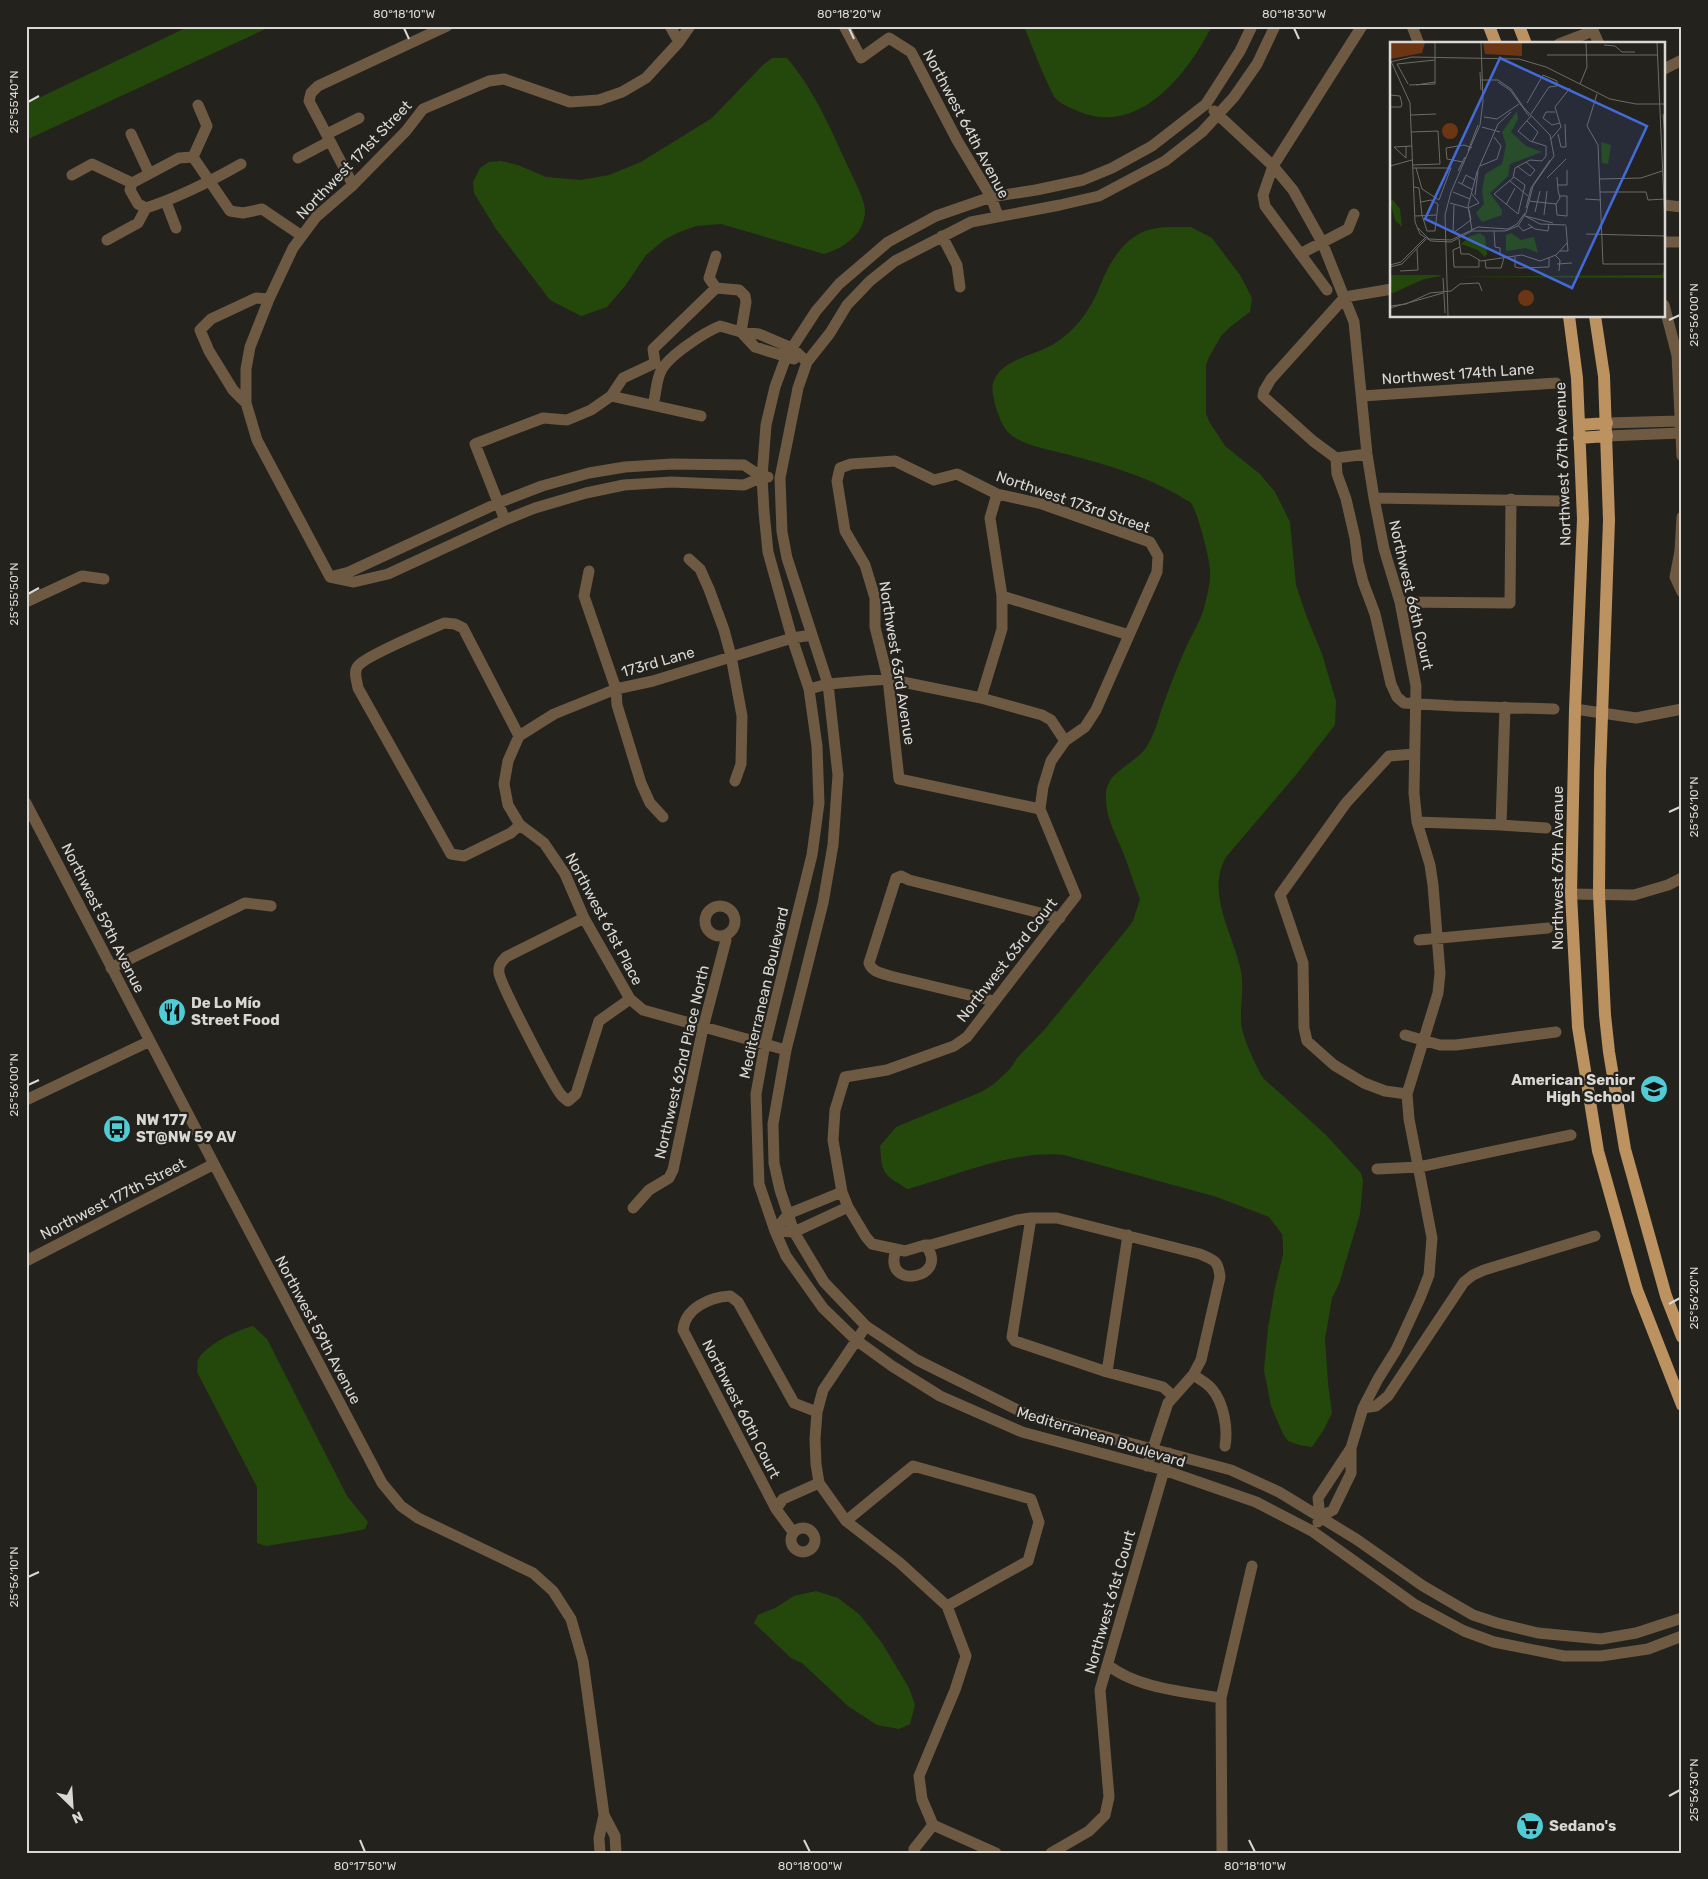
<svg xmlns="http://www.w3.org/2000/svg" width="1708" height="1879" font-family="Rubik,sans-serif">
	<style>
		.water { fill: #24480c }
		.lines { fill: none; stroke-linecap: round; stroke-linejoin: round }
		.minor { stroke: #6e5a43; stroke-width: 11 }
		.major { stroke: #bb9260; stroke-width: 12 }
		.ticks { fill: none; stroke: #d9d8d5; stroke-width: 2 }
		.labels { text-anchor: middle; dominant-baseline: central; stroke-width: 4.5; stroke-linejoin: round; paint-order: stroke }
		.street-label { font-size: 15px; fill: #d9d8d5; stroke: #24221d }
		.poi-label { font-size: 15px; font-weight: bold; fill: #d9d8d5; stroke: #24221d; text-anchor: start }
		.inset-road { fill: none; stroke: #6c6b67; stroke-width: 1 }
		.view { fill: #436ad7; fill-opacity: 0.15; stroke: #436ad7; stroke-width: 2.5 }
		.inset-edge { fill: none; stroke: #d9d8d5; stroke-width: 2.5 }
		.neatline { fill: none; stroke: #d9d8d5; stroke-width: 2 }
		.ticks-label { font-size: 12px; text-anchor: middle; fill: #d9d8d5 }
	</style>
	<rect width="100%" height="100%" fill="#24221d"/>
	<!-- water -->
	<path class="water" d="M190,26h82l-246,114v-36z
		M1024,26h188c-24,47 -72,110 -132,86 -7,-3 -17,-7 -23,-12 -7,-6 -28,-62 -33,-74z
		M772,58h15c28,33 45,74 63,113 5,11 14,27 15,39 0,24 -21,38 -41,44l-103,-30 -25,2 -19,7 -13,7 -18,15 -21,31 -18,21 -26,9 -31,-16 -54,-71 -22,-36 -1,-11 7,-14 9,-6 12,-1 17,4 28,12 35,3 28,-5 32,-13 71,-44 51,-53z
		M1191,227l21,11 28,37 12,23 -2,14 -20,15 -9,9 -12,21 -3,8v49l4,9 15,23 35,28 15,18 15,30 6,63 10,30 16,39 14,47 -1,24 -40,51 -69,81c-20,35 6,75 14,110 5,19 0,36 1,54 0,14 15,45 22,57l62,56 36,39 2,8 -3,33 -21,70 -7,14 -7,41 3,44 4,30 -9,18 -11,16 -13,-2 -11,-4 -5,-7 -12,-28 -7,-36 4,-42 7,-41 8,-32v-12l-1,-9 -13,-17 -52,-20 -153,-42c-52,-5 -106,20 -156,34 -4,-1 -6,-4 -10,-6 -18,-10 -16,-18 -18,-37l16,-19 85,-35 13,-8 16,-15 7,-11 28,-29 82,-100 6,-8 7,-22c-7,-17 -12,-36 -20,-54 -7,-15 -15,-32 -14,-50 0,-23 27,-30 39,-46 9,-12 13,-29 18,-44 7,-18 13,-36 21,-53 6,-15 16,-29 20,-44 3,-12 7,-26 6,-38 0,-10 -13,-62 -20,-68 -3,-2 -8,-4 -12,-7 -34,-20 -75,-31 -112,-41 -17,-4 -46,-9 -58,-22 -8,-8 -18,-38 -15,-49 8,-24 40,-27 59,-38 21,-12 37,-33 46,-54 9,-24 24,-53 50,-61 13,-4 29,-3 43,-3z
		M253,1326l14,13 80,157 21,26 -3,7 -24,5 -75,12 -9,-3v-56l-60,-115c1,-4 0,-9 1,-12 8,-16 40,-30 55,-34z
		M816,1591l22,7 22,17 22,28 27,45 6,17 -5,19 -11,5 -22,-4 -29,-19 -46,-43 -11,-5 -37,-35 4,-8 17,-7 19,-12z"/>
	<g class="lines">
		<!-- minor -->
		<path class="minor" d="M670,26l9,16
			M844,26l17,32 28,-20 22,14 46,88 34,57 7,19
			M1252,26l-12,25 -34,53 -54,42 -40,22 -29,12 -47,10 -45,7 -55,19 -48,26 -49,42 -23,27 -30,46 -11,30 -9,38 -4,52 2,35 4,40 24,86 17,51 8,57 2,57 -7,52 -47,189 -9,50 3,90 16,47 11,25 37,52 33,32 36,26 48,30 82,36 142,38 92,32 56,29 102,73 50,27 30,11 70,14h37l47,-7 34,-13
			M1275,26l-18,38 -23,33 -32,35 -37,29 -66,35 -39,9 -89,17 -76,39 -25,20 -23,24 -17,28 -23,29 -9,26 -18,90 2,54 5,26 41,126 10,91 -5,70 -10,58 -37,147 -13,74 1,39 6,27 14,42 30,50 42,44 51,34 115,57 199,53 48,22 77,47 67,47 50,29 24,8 41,10 63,6 35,-6 46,-15
			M1412,26l7,18
			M1591,26l8,18
			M1559,44l34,-13
			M1664,69l18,-9
			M1214,111l59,55 20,24 29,52 32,80 13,132 7,44 10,51 16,53 16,84 -2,107 3,29 13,43 3,20 7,88 -2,20 -31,101 2,25 23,119 -3,37 -9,23 -24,52 -18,29 -15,29
			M131,134l18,39
			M327,134l32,-16
			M193,157l37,54 13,2 19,-4 40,27
			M193,157l14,-31 -9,-21
			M298,158l32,-17
			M72,175l20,-11 40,19 47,-25 14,-1
			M132,183l-2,7 8,14 8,4
			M353,185l-44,-84 2,-8 7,-7 129,-60
			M166,202l10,26
			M1664,205l18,2
			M942,236l15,29 3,22
			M107,240l31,-17 8,-15c34,-11 65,-27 95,-44
			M1664,242h18
			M1300,254l48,-25 6,-15
			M716,256l-7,22 7,10 23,2 6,6 1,6 -5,30
			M1327,290l-62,-84 -2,-11 10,-29 89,-140
			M269,299l-13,-1 -45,21 -11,11 9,21 24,39 13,13 11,37 73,137
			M1664,305l13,50 5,101
			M741,332l14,15 39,12
			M611,396l12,-18 32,-15 -2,-14 63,-61
			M1362,396l194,-13
			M246,403v-34l4,-22 19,-48 24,-51 23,-31 37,-32 53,-54 17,-22 66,-28 15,-2 66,23 29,-2 23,-8 24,-14 33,-36 11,-16
			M653,405c3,-10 3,-25 8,-34 7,-15 44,-39 59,-45l21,6 18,2 33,14 15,14
			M1607,423l72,-2
			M1607,436l73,-3
			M1367,454l-31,4 -23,-17 -50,-45 1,-5 7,-12 74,-82 47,-8
			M1336,458l1,16 9,25 9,39 3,24 5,20 12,32 16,70 6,13 7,6 50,3 100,3
			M1374,498l185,3
			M1682,517l-2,34 -5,26 7,15
			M505,520l-30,-76 68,-26 24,2 24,-10 20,-14 90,20
			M689,559l11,10 9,20 15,41 7,26 11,60 -1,48 -6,17
			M589,571l-5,25 32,93 1,16 24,78 9,20 13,14
			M334,576l15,-4 149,-69 44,-17 47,-13 36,-6 47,-3 72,1 18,12
			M330,577l24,5 34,-8 117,-54 30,-12 51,-15 38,-8 47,-3 73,3 18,-8h6
			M1002,596l127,39
			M26,602l56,-26 22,3
			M1400,602l110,1 1,-104
			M809,689l19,-5 60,-5 93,19 61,17 9,5 14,21
			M981,698l21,-69v-33l-12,-78 7,-24
			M1575,709l61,9 46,-9
			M519,736l35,-22 62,-25 37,-8 139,-43 20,-3
			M26,803l188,361 168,319 19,23 17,12 115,55 20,18 18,28 12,42 21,154 -5,23 1,15
			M1040,809l-141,-30 -11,-100 -13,-52v-29l-10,-33 -20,-34 -8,-50 3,-13 11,-4 44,-3 39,19 23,-6 40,20 45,10 108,38 8,14 -1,16 -61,138 -11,17 -20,14 -14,20 -8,26 -3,22 36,87 -109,141 -13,9 -67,24 -42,7 -10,33 -2,30 9,52 6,15 18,30 6,7 33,7 20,-6h6l86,-25 14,-2h26l143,36c15,7 18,6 20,23l-19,83 -8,15 -25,28 -21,63
			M1417,822l84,3 45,3
			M520,825l-9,8 -47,23 -13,-2 -93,-166c-1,-7 -5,-16 0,-22 7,-10 72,-37 86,-43l11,1 8,4 56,108 -11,25 -4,23 4,21 12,20 24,18 21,31 19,44 46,81 13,11 143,40
			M1501,825l4,-118
			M1571,894l63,1 34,-10 14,-7
			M705 921a15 15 0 1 1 30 0a15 15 0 1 1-30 0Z
			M584,918l-78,39c-5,5 -8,9 -7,16 1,10 55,115 63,123 2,2 4,3 6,5l8,-7 23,-73 31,-22
			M1419,940l129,-12
			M111,968l134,-65 26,3
			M994,1001l-104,-25c-9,-3 -18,-4 -21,-13l27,-85 5,-2 8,4 151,38
			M1405,1035l35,10h16l100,-13
			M1407,1094l-22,-3 -21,-8 -30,-18 -27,-24 -3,-13 -1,-65 -23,-68 66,-92 43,-47 25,-2
			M26,1100l124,-59
			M1377,1169l42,-2 152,-32
			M633,1208l16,-18 20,-12 4,-8 30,-142 23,-88 -1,-4
			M1031,1218l-19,119 3,4 92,31 56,15 10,9
			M775,1231l13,-17 54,-22
			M775,1231l19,1 54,-25
			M896,1250c-15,42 57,28 29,-5
			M26,1261l188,-97
			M866,1326l-43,64 -6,22 -2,27 1,25 3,19 27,38 54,42 47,43 19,50 -11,34 -36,86 3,23 11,26
			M1107,1372l21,-137
			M1193,1375c7,4 14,8 19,14 12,14 16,40 13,57
			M776,1509l7,-10 36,-16
			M1320,1517l-2,-19 33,-50
			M846,1521l67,-55 118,33 8,23 -11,39 -81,45
			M1318,1522l2,-5 13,-7 18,-37v-25l12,-40 13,-2 12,-10 76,-114 9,-7 11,-5 111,-34
			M791 1540a12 12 0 1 1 24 0a12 12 0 1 1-24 0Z
			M793,1532l-17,-23 -93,-179c2,-22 27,-33 47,-34l8,6 56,101 23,9
			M1108,1665c28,23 78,27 113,33
			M604,1815l11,21 1,17
			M933,1825l63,28
			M914,1853v-4l19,-24
			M1051,1853l38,-22 16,-16 4,-18 -9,-107 69,-237
			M1222,1853l-1,-155 31,-132"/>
		<!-- major -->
		<path class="major" d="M1489,26l7,18
			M1519,26l7,18
			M1569,316l8,62 6,141 -8,190 -4,185 7,133 20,124 39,139 45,115
			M1595,316l9,60 5,144 -9,252 -1,122 6,121 4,37 16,97 41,147 16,41
			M1579,425l28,-2
			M1579,438l28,-2"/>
	</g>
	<!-- ticks -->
	<path class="ticks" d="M404,28l5,11M849,28l5,11M1294,28l5,11M28,102l11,-6M1669,320l11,-5M28,594l11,-6M1669,812l11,-5M28,1085l11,-5M1669,1304l11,-6M28,1577l11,-5M1669,1796l11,-6M360,1840l5,12M804,1840l6,12M1249,1840l6,12"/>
	<!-- icons -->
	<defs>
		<g id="restaurant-disc" transform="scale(1.4375)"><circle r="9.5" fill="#51ccd4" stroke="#24221d"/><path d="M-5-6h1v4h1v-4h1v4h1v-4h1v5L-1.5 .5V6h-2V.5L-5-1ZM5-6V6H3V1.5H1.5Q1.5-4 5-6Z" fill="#111"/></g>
		<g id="school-disc" transform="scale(1.4375)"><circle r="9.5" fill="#51ccd4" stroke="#24221d"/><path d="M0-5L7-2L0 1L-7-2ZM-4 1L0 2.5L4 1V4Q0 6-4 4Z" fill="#111"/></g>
		<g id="bus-disc" transform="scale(1.4375)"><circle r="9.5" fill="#51ccd4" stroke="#24221d"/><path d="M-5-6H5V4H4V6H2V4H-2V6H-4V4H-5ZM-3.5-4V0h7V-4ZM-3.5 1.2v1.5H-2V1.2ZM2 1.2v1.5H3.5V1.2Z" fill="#111"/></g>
		<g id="supermarket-disc" transform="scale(1.4375)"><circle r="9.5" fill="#51ccd4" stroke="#24221d"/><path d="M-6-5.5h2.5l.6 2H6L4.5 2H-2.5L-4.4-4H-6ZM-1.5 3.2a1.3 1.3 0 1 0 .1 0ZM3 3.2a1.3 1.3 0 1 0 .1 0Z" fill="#111"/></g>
	</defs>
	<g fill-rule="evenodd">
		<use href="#restaurant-disc" x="172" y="1012"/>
		<use href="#school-disc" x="1654" y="1089"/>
		<use href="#bus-disc" x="117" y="1129"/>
		<use href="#supermarket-disc" x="1530" y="1826"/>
	</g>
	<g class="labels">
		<!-- street labels -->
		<g class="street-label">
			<text transform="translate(966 124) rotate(62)">Northwest 64th Avenue</text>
			<text transform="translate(354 160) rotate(-46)">Northwest 171st Street</text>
			<text transform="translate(1458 374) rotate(-4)">Northwest 174th Lane</text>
			<text transform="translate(1563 464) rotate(-92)">Northwest 67th Avenue</text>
			<text transform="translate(1073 502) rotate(19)">Northwest 173rd Street</text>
			<text transform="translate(1411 595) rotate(77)">Northwest 66th Court</text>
			<text transform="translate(658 662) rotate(-16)">173rd Lane</text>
			<text transform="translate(897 663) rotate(81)">Northwest 63rd Avenue</text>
			<text transform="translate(1558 868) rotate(-90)">Northwest 67th Avenue</text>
			<text transform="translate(103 918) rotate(63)">Northwest 59th Avenue</text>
			<text transform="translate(604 919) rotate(62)">Northwest 61st Place</text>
			<text transform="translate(1007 960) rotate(-52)">Northwest 63rd Court</text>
			<text transform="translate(764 993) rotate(-77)">Mediterranean Boulevard</text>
			<text transform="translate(682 1062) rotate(-77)">Northwest 62nd Place North</text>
			<text transform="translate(113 1199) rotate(-27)">Northwest 177th Street</text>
			<text transform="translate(318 1330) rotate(62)">Northwest 59th Avenue</text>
			<text transform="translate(741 1409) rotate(63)">Northwest 60th Court</text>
			<text transform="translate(1101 1437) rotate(17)">Mediterranean Boulevard</text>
			<text transform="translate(1110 1602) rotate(-74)">Northwest 61st Court</text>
		</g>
		<!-- poi labels -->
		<g class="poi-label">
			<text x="191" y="1003">De Lo Mío<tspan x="191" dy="17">Street Food</tspan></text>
			<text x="1635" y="1080" text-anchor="end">American Senior<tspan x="1635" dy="17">High School</tspan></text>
			<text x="136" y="1120">NW 177<tspan x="136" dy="17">ST@NW 59 AV</tspan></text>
			<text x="1549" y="1826">Sedano's</text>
		</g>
	</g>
	<!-- overview -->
	<g transform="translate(1390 42)">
		<rect width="275" height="275" fill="#24221d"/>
		<path d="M0,1h35l-3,10 -32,6zM93,1h39v13l-37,-2zM52 89a8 8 0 1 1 16 0a8 8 0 1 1-16 0ZM128 256a8 8 0 1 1 16 0a8 8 0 1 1-16 0Z" fill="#6c3615"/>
		<path d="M127,69l1,8 -7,13 15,14 16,6 -32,12 -2,12 -18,17 12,17v5l-20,7 -6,-9 8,-9 -2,-13 3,-17 17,-10 4,-19 -4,-13zM211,100l10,3 -3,19 -6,-1zM3,158l7,9 2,18 -7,-7 -5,-19zM90,191l5,4 2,17 -2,3 -7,-7 -17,-6 9,-8zM121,191l10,7 13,-3 4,16 -12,-5 -20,3v-16zM275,224l-1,12 -216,-1 214,-2zM0,233h49l3,1 -18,3 -31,14 -3,-1z" fill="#24480c"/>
		<path class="inset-road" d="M267,1l8,181M214,3l11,1 7,6h13M157,13h110M0,17l20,44 5,119 5,12 11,7 20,1 21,-11h33l13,-5 8,-13 7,-27 21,-30 -4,-21 -26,-27 -13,-19 -13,-9h-17M0,20l22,-5 107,2 27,8 64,32 26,5h29M90,30l1,18M108,40l12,8 19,26M18,42l-11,-20 38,-4M190,42l7,-17 -1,-24M19,43l26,-1v-41M26,43l19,-3M207,52l-10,32 11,19 5,119h62M0,53l10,1 2,8 -1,3h-11M137,61l16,-28 14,6v5M165,70h-9l-3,6 9,7 8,-2M141,72l18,-27 8,-1M273,72l2,23M21,73l25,-1M94,75l13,2 22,-15M137,79l11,11 -6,10M92,85l18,5M171,85l-6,-20 15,-19M21,90l27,-1 2,33 -27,1M168,92l3,13h5l-1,-23M161,97l10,-12M4,105l12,11v-12M4,105l18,-1M78,109l10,-26M73,120l-16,-3 -1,-11 18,-3 8,3M0,124l22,-6M90,124l17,-7 4,-13 -7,-9M127,124l13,10 5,-6 -9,-8M23,126h38l-12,32 -17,-11 -6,-21M68,129l7,-14M124,135l11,8 -7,29 -24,-20 19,-16 2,-10 15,-8 12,1 4,-5v-10l-16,-5 -12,-10 13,-15M167,135l1,13 2,8 -4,6 1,11 10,1v-20h-7M157,136l19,-19M210,137l41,-1 21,-7M120,139l18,15M68,140l15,8M72,142l4,-9 9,5M168,143h9v-15M24,145l5,1 3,27 5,16h8l3,-27 -7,-4 -10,2M63,150l17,7M210,150h46l2,8 17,-1M85,153l3,-24M195,157l16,1M139,159l27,3M60,161l18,5 11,-5 -7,-9M64,163l-1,28 18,-13 -2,-10M116,163l9,-17M136,166l5,-20 19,-28M145,170l5,-21M154,173l3,-24M25,174l21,-1M135,174l15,8 26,1M135,174l28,7M138,182l7,5 13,2 1,-7M128,183l5,6 9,-4M28,186l11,11 22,1 27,-13 30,2 9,-5 8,-11M82,188l-4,-24 9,-34 21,-48 13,-12M104,189l1,16 5,1v7M196,192l79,2M69,197l2,15h8l12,7 41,-6 18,6 16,-6 11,-12M70,205l-7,3 1,17h25v-7M170,209h8l-2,-25M165,213l5,5 -1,11M125,215v10l4,1 30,-1v-9M95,218l1,8h15l3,-10M167,222l15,-1M0,223l11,-3 24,-24M0,225l12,-3 24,-25M10,229l18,-1 -1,-21M53,236l2,35M0,264l16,-2 24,-11 21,-2 9,-7 19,-1 3,8M0,266l53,-15M58,274l-3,-101 6,-23 29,-67 3,-24 -2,-58"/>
		<path class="view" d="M110,16l147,68 -75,162 -147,-69z"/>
		<rect width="275" height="275" class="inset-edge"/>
	</g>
	<!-- border -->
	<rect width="1708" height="1879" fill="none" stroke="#24221d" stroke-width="55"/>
	<!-- north arrow -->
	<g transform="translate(72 1806) rotate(155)" stroke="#24221d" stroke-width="4" paint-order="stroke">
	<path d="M0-4L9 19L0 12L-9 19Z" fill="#d9d8d5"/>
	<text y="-8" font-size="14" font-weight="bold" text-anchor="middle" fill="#d9d8d5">N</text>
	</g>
	<rect x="28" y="28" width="1652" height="1824" class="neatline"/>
	<g class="ticks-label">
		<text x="404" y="18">80°18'10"W</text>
		<text x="849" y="18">80°18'20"W</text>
		<text x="1294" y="18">80°18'30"W</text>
		<text transform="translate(14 102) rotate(-90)" y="4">25°55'40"N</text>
		<text transform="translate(1694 315) rotate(-90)" y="4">25°56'00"N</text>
		<text transform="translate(14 594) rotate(-90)" y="4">25°55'50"N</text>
		<text transform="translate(1694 807) rotate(-90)" y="4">25°56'10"N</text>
		<text transform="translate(14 1085) rotate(-90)" y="4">25°56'00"N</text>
		<text transform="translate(1694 1298) rotate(-90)" y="4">25°56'20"N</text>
		<text transform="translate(14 1577) rotate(-90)" y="4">25°56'10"N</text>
		<text transform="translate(1694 1790) rotate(-90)" y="4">25°56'30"N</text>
		<text x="365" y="1870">80°17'50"W</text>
		<text x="810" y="1870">80°18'00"W</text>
		<text x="1255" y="1870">80°18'10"W</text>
	</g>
</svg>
